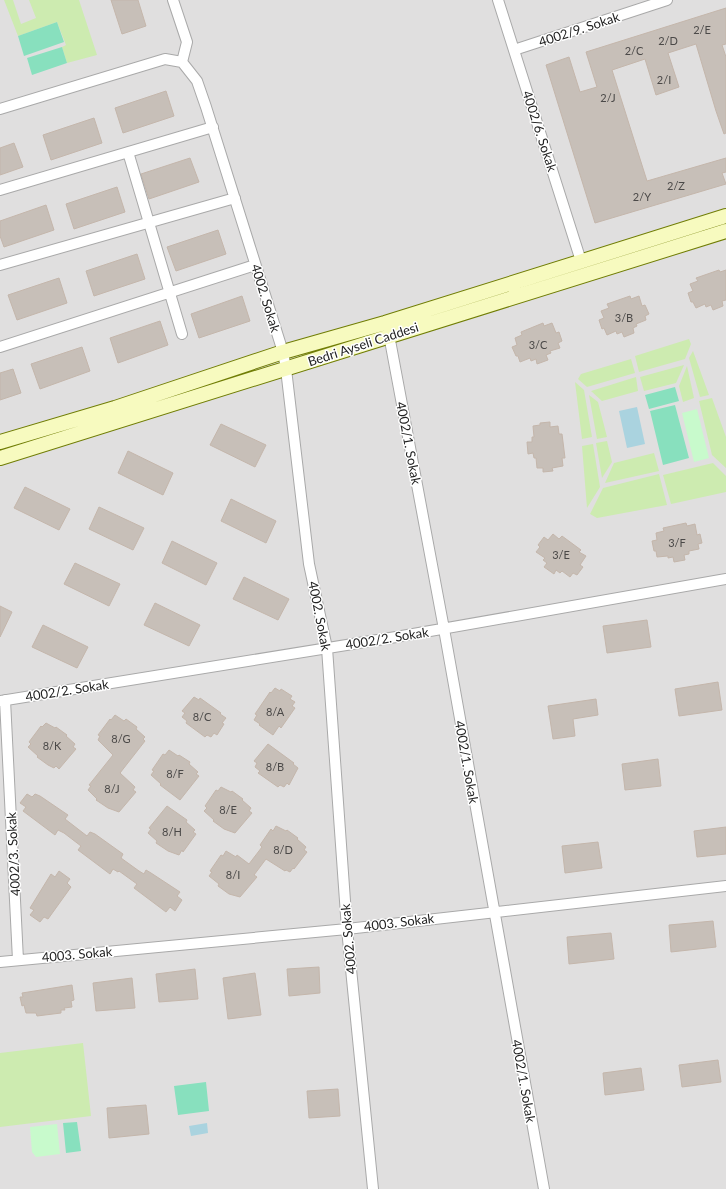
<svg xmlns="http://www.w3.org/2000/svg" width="726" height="1189" font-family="Lato,sans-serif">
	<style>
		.residential { fill: #e0dfdf }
		.grass { fill: #cdebb0 }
		.park { fill: #c8facc }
		.pitch { fill: #88e0be }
		.water { fill: #aad3df }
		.building { fill: #c7bfb8; stroke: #c4b6ab }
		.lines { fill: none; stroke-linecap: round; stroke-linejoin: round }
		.minor-casing { stroke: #a9a9a9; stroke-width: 12 }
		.secondary-casing { stroke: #707d05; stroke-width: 16 }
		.minor { stroke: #fff; stroke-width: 10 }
		.secondary { stroke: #f7fabf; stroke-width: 14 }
		.labels { text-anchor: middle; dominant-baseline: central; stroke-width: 3; stroke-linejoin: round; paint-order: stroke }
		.number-label { font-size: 11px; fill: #4b4948 }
		.street-label { font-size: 13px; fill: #222; stroke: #fff }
	</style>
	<rect width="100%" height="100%" fill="#f2efe9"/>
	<!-- residential -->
	<path class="residential" d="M0,0h726v1189h-726z"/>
	<!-- grass -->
	<path class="grass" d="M4,0h9l8,24 15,-6 -7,-18h50l18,55 -30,8 -5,-16 4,-2 -9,-23 -39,14z
		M689,339l2,5 -6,15 -46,13 -4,-16z
		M693,351l16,44 -9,2 -11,-39z
		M631,359l4,14 -48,14 -9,-8 3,-5z
		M684,365l-8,18 -32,8 -4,-14z
		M687,366l7,32 -11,4 -4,-16z
		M636,377l2,14 -36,10 -11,-10z
		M575,382l9,8 8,47 -10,2z
		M589,395l9,7 9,35 -10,2z
		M712,398l14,39v31l-14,-13 -13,-54z
		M607,441l5,21 -10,16 -6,-35z
		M593,444l7,43 -13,21 -5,-62z
		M654,453l5,18 -54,12 9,-20z
		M713,463l13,13v16l-55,12 -8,-29z
		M659,474l8,31 -70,13 -7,-4 13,-26z
		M83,1043l8,73 -91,11v-74z"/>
	<!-- park -->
	<path class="park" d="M697,409l12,49 -15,4 -12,-49z
		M57,1124l3,30 -24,3 -4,-5 -2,-25z"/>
	<!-- pitch -->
	<path class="pitch" d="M57,22l7,20 -40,14 -6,-20z
		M62,47l5,16 -35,12 -5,-17z
		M675,387l4,14 -30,8 -4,-14z
		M675,405l14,53 -26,7 -13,-54z
		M206,1082l3,29 -31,4 -4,-29z
		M77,1122l4,29 -15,2 -3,-30z"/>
	<!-- water -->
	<path class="water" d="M637,407l8,37 -18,4 -8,-37z
		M207,1123l1,10 -17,3 -2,-10z"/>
	<!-- building -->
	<path class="building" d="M111,0h27l8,26 -24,8z
		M726,8v36l-4,1 4,12v76l-2,1 -8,-23 -20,-67 -28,9 11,34 -23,8 -11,-36 -33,11 35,111 79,-23v14l-4,1 4,11 -131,39 -49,-158 23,-8 11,35 17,-5 -11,-35z
		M166,91l8,25 -51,17 -8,-25z
		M94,118l8,25 -51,17 -8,-25z
		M14,143l9,24 -23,8v-27z
		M190,158l9,24 -50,17 -8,-25z
		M117,187l8,25 -51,17 -8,-25z
		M46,205l8,25 -50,17 -4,-11v-15z
		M218,230l8,24 -50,17 -9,-24z
		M137,254l8,25 -51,17 -8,-25z
		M719,270l1,2 6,-2v30l-4,1 1,5 -10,4 -2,-5 -5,2 -1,-3 -9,4 -3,-6h-2l-3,-9 5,-2 -3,-7 8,-3 -2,-3z
		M59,278l8,25 -50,17 -9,-25z
		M242,296l8,25 -51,17 -8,-24z
		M630,296l1,3 8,-3 3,10 3,-1 4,9 -4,2 1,4 -10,4 1,2 -4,2 1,5 -10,4 -2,-5 -5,2 -1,-3 -9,4 -3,-7 -2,1 -3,-9 5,-2 -3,-7 8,-3 -2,-4z
		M160,321l8,24 -50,18 -8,-25z
		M543,323l1,3 8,-3 4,10 3,-1 3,9 -4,2 2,5 -10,3 1,2 -5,2 2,5 -11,4 -1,-5 -5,2 -1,-3 -10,4 -2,-6h-2l-4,-9 5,-2 -2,-7 7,-3 -1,-3z
		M82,347l8,24 -50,18 -9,-25z
		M13,369l8,24 -21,7v-27z
		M550,422v5l8,-1 1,8h3l3,24h-3l1,8 -11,2 1,3 -10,1v-4h-6l-1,-10h-2l-1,-5 -5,1 -1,-12h5v-5h2l-1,-11 7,-1v-2z
		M221,424l45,21 -11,22 -45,-22z
		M128,451l45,22 -10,22 -45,-22z
		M25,487l45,22 -11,21 -45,-22z
		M231,499l45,22 -10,22 -45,-22z
		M99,507l45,21 -11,22 -44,-21z
		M686,523l1,3 8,-2 2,11 3,-1 2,9 -4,1 1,5 -10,2v3l-5,1 1,5 -11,2 -1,-5 -5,1v-2l-11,1 -1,-6h-2l-2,-10 5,-1 -1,-7 8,-2 -1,-3z
		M553,534l6,5 3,-3 19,14 -2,2 7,4 -6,9 3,2 -6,8 -4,-2 -3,4 -8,-6 -2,2 -4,-3 -2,4 -10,-7 3,-4 -4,-3 2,-2 -9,-6 4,-5 -2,-2 6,-8 4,3z
		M172,541l45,22 -11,22 -44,-22z
		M75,563l45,21 -11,22 -45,-22z
		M244,577l45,22 -11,21 -45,-21z
		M155,603l45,22 -11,21 -45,-21z
		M0,606l12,6 -12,25z
		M647,620l4,27 -44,6 -4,-27z
		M43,625l45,22 -11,21 -45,-21z
		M718,682l4,28 -43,6 -4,-27z
		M275,688l5,3 1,-2 11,7 -2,3 5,3 -3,4 3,2 -14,20 -2,-2 -6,9 -14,-10 1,-1 -6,-4 3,-5 -2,-1 15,-22 1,1z
		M194,697l5,3 1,-2 21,15 -1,1 6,4 -4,5 2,1 -7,11 -3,-2 -3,4 -4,-2 -2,2 -19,-14 1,-2 -5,-4 3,-4 -3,-2z
		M596,699l2,16 -25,4 2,17 -22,3 -5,-33z
		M115,715l9,6 2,-2 11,8 -1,2 9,8 -2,2 2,2 -25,32 15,14 -2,3 3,2 -17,20 -11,-4 -12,-8 1,-1 -9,-9 3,-4 -2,-1 24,-30 -15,-15 2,-4 -2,-1 12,-16 1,1z
		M46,723l9,5 1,-1 11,8 -1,1 9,8 -2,3 3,2 -17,20 -3,-3 -2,2 -6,-3 -11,-8 1,-1 -10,-9 3,-3 -2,-2 12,-16 1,1z
		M268,744l26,19 -1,1 5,4 -9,17 -2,-2 -3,4 -4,-2 -2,2 -20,-14 2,-2 -5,-4 2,-4 -3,-2z
		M169,750l9,6 1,-1 11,7 -1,2 9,8 -2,2 3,2 -19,24 -20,-15 1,-1 -10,-9 3,-4 -2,-1 11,-16 2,1z
		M658,759l3,27 -36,4 -3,-26z
		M221,787l10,5 1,-1 11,8 -1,1 9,8 -2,3 3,2 -17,20 -11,-4 -11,-8 1,-1 -10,-9 3,-3 -2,-2 11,-16 2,1z
		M27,794l5,3 3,-3 5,2 28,19 -3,4 22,17 3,-4 5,2 28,20 -2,4 18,13 5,3 2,-4 5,3 29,19 -3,4 5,4 -7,11 -5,-4 -4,5 -32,-24 3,-4 -18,-13 -1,1 -5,-3 -3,5 -32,-24 3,-4 -17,-13 -6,-3 -3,5 -32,-24 3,-4 -6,-4z
		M167,806l20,14 -1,2 9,8 -2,2 3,2 -13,18 -1,-2 -3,5 -11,-4 -12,-8 1,-2 -9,-8 3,-4 -2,-1z
		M276,826l10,5 1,-1 11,8 -1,1 9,8 -2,3 3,2 -13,17 -1,-1 -3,4 -4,-2 -1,1 -19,-12 -12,16 3,2 -17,20 -11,-3 -11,-8 1,-2 -10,-8 3,-4 -2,-1 11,-16 2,1 3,-5 10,6 1,-2 12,9 13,-17 -2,-2 11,-16 2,2z
		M726,827v27l-29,3 -3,-26z
		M598,842l4,26 -37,5 -3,-27z
		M59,871l11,8 -3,4 4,4 -23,32 -4,-2 -4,5 -10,-7 4,-5 -4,-2 21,-34 4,3z
		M713,921l3,26 -45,5 -2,-27z
		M611,933l3,26 -45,5 -2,-27z
		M319,967l1,26 -31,3 -2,-27z
		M195,969l3,30 -39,3 -3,-28z
		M255,973l6,42 -33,4 -5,-41z
		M132,978l3,30 -39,3 -3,-28z
		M72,985l2,15 -3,1 1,6 -8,1 1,2h-4v3l-24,3 -1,-3h-10l-2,-8 -2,1 -2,-9h3l-1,-4z
		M718,1060l3,22 -39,5 -3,-22z
		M641,1068l3,22 -39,5 -2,-22z
		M338,1089l2,27 -31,2 -2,-27z
		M146,1105l3,29 -40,4 -2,-30z"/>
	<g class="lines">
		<!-- minor casing -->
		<g class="minor-casing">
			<path id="minor" d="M173,0l14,42 -5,20
				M498,0l83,261
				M514,50l153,-50
				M182,62l15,19 9,26 77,245 3,17 23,195 18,84 20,281 26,260
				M0,109l165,-50 17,3
				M128,152l54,182
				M0,190l213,-63
				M0,265l235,-67
				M389,335l55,294 100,560
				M0,347l255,-82
				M5,700l13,260
				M0,701l396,-64 330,-58
				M0,962l347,-33 379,-43"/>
		</g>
		<!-- secondary casing -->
		<g class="secondary-casing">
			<path id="secondary" d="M0,442l115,-34 168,-56 102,-29 341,-107
				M0,458l726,-227"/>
		</g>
		<!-- minor -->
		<use href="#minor" class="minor"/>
		<!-- secondary -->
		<use href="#secondary" class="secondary"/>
	</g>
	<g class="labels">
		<!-- number labels -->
		<g class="number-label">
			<text x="702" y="29">2/E</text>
			<text x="668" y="40">2/D</text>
			<text x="634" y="50">2/C</text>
			<text x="664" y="79">2/I</text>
			<text x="608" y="97">2/J</text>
			<text x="676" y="185">2/Z</text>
			<text x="642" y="196">2/Y</text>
			<text x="624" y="317">3/B</text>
			<text x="538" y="344">3/C</text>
			<text x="677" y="542">3/F</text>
			<text x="561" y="554">3/E</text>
			<text x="275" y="711">8/A</text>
			<text x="202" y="716">8/C</text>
			<text x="121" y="738">8/G</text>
			<text x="52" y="745">8/K</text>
			<text x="275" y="766">8/B</text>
			<text x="175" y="773">8/F</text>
			<text x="112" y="788">8/J</text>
			<text x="228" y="809">8/E</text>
			<text x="172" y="831">8/H</text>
			<text x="283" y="849">8/D</text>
			<text x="233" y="874">8/I</text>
		</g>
		<!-- street labels -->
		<g class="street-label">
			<text transform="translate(579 29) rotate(-18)">4002/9. Sokak</text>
			<text transform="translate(540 131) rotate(72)">4002/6. Sokak</text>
			<text transform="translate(266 298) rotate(73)">4002. Sokak</text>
			<text transform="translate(363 344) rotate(-18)">Bedri Ayseli Caddesi</text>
			<text transform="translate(409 443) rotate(79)">4002/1. Sokak</text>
			<text transform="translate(320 616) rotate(79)">4002. Sokak</text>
			<text transform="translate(387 638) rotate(-9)">4002/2. Sokak</text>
			<text transform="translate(67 690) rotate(-9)">4002/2. Sokak</text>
			<text transform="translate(467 762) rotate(80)">4002/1. Sokak</text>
			<text transform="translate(13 854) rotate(-93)">4002/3. Sokak</text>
			<text transform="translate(399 922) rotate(-7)">4003. Sokak</text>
			<text transform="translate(348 939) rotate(-95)">4002. Sokak</text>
			<text transform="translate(77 954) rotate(-5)">4003. Sokak</text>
			<text transform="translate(524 1081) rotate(80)">4002/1. Sokak</text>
		</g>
	</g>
</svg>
